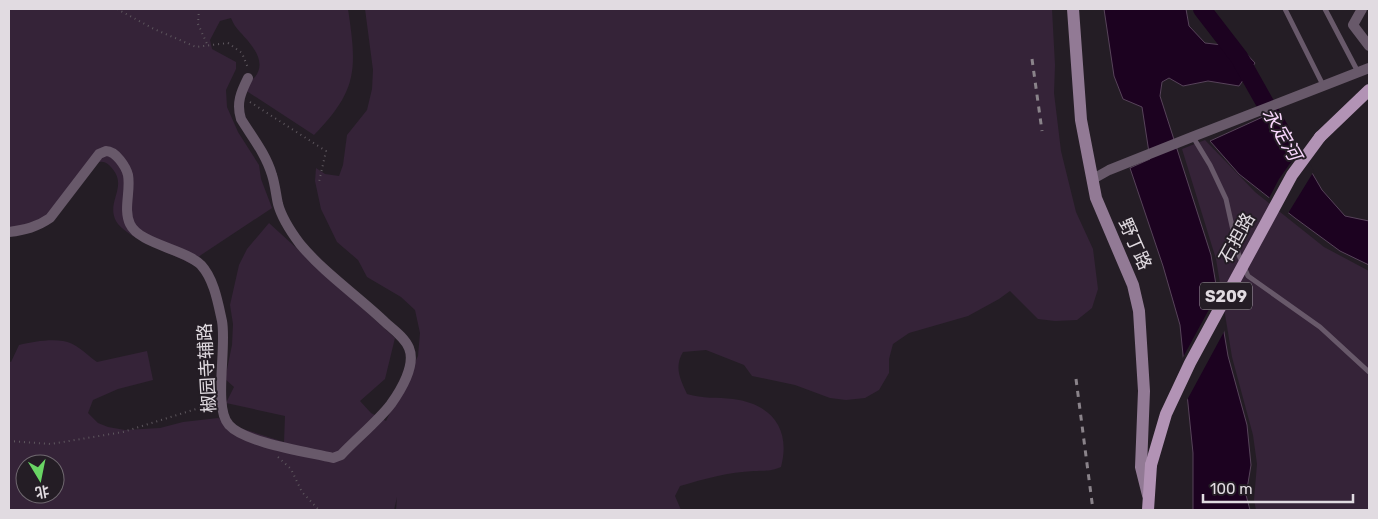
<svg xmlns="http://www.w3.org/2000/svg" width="1378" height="519" font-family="Rubik,'Noto Sans SC',sans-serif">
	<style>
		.green { fill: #352338; fill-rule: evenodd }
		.water { fill: #1c0220; stroke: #57435a }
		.pier { fill: #241d25 }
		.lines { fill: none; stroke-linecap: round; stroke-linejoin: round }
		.river { stroke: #1c0220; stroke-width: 18 }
		.path { stroke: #5e575e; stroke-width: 2; stroke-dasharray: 1 4; stroke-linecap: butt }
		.lane { stroke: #68596a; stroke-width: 5 }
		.street { stroke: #68596a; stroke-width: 10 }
		.secondary { stroke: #927a95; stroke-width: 12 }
		.primary { stroke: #b293b5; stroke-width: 12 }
		.rail { stroke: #8a838a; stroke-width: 3; stroke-dasharray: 6 6; stroke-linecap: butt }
		.primary-bridge { stroke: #b293b5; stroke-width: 12 }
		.labels { text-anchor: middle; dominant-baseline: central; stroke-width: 4; stroke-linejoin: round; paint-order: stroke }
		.shield { fill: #241d25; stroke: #a8a2a9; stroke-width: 1 }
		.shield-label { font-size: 16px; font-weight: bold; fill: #e1dbe1 }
		.street-label { font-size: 18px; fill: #e1dbe1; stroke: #241d25 }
		.water-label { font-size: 19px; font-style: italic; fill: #f9d7fd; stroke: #241d25 }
	</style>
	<rect width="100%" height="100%" fill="#241d25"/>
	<!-- green -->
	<path class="green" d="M9,9h339c9,60 10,81 -34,126l-72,-47c4,-4 9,-7 13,-11 13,-16 -5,-34 -15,-45 -4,-4 -7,-9 -9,-14l-11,3 -10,19 2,9 24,13v7l-10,21 1,17 11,25 21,33 2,14 11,29 -71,47 -10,9c-19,-11 -68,-26 -76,-45 -8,-20 15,-34 -6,-54 -5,-4 -9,-4 -14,-1l-41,50 -45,16z
		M365,9h687l3,56 -1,28 7,58 15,61 17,37 5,40 -6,19 -15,12 -22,1 -17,-2 -28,-28 -11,8 -31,17 -59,17 -16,11 -4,15v14l-10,17 -14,8 -19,2 -16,-2 -35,-13 -43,-9 -8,-11 -38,-15 -23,2c-9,15 -3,27 4,42 16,5 30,3 46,5 39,5 58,30 48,68 -13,5 -13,3 -27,4 -25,1 -50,8 -74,15l-5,10 6,14h-285l1,-13 -3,13h-385v-149l2,1 8,-17c13,-3 30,-6 44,-4 12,1 24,14 34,21l50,-11 6,29 -35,9 -25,11 -5,13 10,10 10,4 17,3 35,-2 23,-6 35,-4 25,11 41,13 1,-26 -59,-13 8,-16 -9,-8 7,-34 1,-21 -3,-19 9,-40 8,-16 22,-26 126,115 -10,41 -25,22 11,12 15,8 32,-65 2,-23 -5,-23 -14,-13 -34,-20 -9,-17 -21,-18 -16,-33 -6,-28 1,-13 9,6 14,2 4,-11 4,-30 20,-25 5,-21 1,-19zM25,464h30v30h-30z
		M1205,140l50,52 69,55 45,24v239h-113l-2,-10 3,-36 -4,-29 -21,-78 -16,-98 -34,-110z"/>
	<!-- water -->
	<path class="water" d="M1104,9h82l3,17 16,17 35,4 15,16 -16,23 -31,-5 -25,5 -14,-8 -7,4 -2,14 51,159 17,101 19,69 4,40 -5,30 4,15h-57v-57l-13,-128 -17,-59 -33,-98 20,-9 -8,-52 -19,-8 -9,-23z
		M1276,111l46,79 23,26 24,5v44l-29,-14 -45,-33 -56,-44 -29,-33z"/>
	<!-- pier -->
	<path class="pier" d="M1301,148l13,23 -27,44 -19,-15 11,-21z
		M1220,289l6,39 -40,74 -5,-41z"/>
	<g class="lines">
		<!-- river -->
		<path class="river" d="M1202,9l37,48 44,78"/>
		<!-- path -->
		<path class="path" d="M117,9l37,20 42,18 32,-4 14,10 6,15
			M199,9l-1,15 10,22
			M250,102l76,49 -7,31
			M9,441l42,3 72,-12 89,-28
			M278,457l13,12 11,23 17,18"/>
		<!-- lane -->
		<path class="lane" d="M1285,9l38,76
			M1325,9l33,63
			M1193,137l17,28 16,34 12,54 10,23 72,51 49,45"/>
		<!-- street -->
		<path class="street" d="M1362,9l-9,16 16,21
			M1093,179l16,-9 83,-33 177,-69
			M9,232c16,-2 28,-5 41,-14l49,-64c2,-1 4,-2 7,-3 10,0 20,16 22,24 3,16 -5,34 2,49 9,20 55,25 71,41 13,14 17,38 21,56 5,27 -9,87 7,104 16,18 79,27 104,33l8,-3c15,-16 38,-35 50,-51 10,-14 25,-39 18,-56 -4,-10 -15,-18 -23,-25 -28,-27 -61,-49 -86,-79 -9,-12 -18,-25 -22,-40 -2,-9 -3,-20 -6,-29 -6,-21 -20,-38 -31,-56 -5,-16 0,-27 7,-41"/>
		<!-- secondary -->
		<path class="secondary" d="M1073,9l8,111 15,78 37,87 6,26 5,80 -3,76 7,28"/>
		<!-- primary -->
		<path class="primary" d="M1320,137l49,-47
			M1148,510l3,-45"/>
		<!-- rail -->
		<path class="rail" d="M1032,59l10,72
			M1076,379l17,131"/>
		<!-- primary-bridge -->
		<path class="primary-bridge" d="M1151,465l15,-51 24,-51 102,-188 28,-38"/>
	</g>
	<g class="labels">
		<!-- shield labels -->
		<rect class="shield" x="1200" y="282.5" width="52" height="27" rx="4"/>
		<g class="shield-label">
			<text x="1226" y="296">S209</text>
		</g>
		<!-- street labels -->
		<g class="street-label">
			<text transform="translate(1237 238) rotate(-61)">石担路</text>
			<text transform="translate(1135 244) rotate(66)">野丁路</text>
			<text transform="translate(207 368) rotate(-93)">椒园寺辅路</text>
		</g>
		<!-- water labels -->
		<g class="water-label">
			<text transform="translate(1282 134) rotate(60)">永定河</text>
		</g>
	</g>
	<!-- border -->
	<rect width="1378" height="519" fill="none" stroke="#e1dbe1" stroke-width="20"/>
	<!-- north arrow -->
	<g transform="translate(40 479) rotate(170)"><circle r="24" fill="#241d25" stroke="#706970"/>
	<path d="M0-4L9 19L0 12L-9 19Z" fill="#69d464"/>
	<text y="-8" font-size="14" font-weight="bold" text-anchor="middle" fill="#e1dbe1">北</text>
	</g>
	<!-- scale -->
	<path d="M1203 494v8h150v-8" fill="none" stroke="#e1dbe1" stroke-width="2.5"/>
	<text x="1210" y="494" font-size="15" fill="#e1dbe1" stroke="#241d25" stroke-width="4" paint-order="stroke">100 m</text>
</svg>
